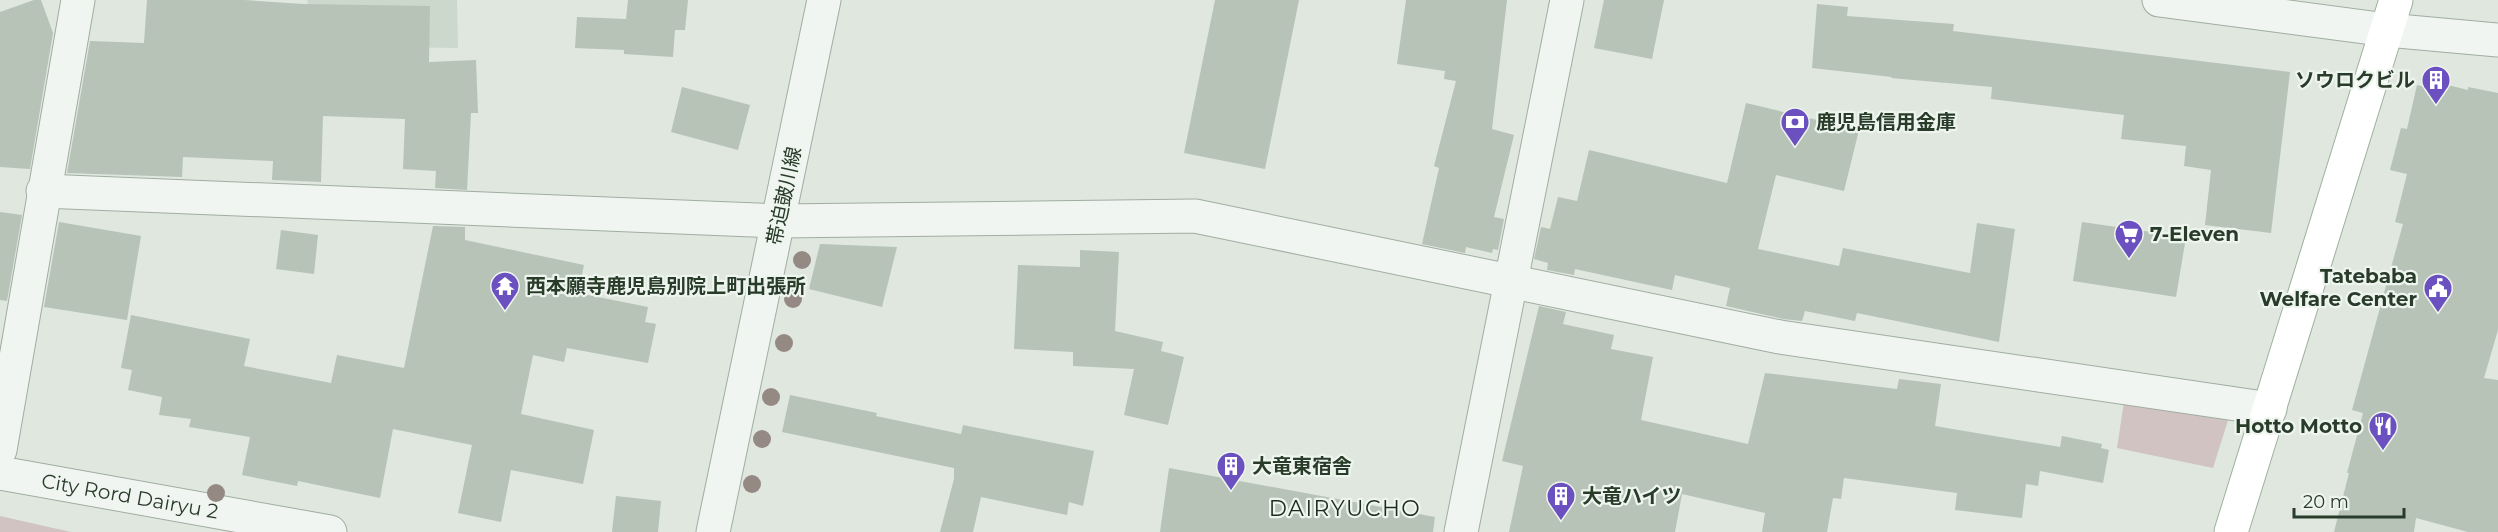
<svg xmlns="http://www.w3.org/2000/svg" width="2498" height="532" font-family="Montserrat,'Noto Sans JP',sans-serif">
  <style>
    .built { fill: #cdd8cd }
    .green { fill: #d0c3c1 }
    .building { fill: #b7c3b7 }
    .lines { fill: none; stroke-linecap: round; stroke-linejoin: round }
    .minor-casing { stroke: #a1ada1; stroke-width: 35 }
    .tertiary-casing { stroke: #a1ada1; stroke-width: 35 }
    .primary-casing { stroke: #9fb19f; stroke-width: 35 }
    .minor { stroke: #f1f5f1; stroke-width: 33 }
    .tertiary { stroke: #f1f5f1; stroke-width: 33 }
    .primary { stroke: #fff; stroke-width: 33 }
    .tree { fill: #948a83 }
    .labels { text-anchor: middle; stroke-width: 4.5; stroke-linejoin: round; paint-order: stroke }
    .poi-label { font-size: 20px; font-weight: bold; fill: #293c2a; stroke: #eef4ee; text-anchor: start }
    .street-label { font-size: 20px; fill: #293c2a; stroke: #eef4ee }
    .quarter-label { font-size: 22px; letter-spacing: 1.5px; fill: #1c2d1d; stroke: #eef4ee }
  </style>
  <rect width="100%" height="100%" fill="#dfe7df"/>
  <path class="built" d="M307 0H457L458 48 318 46Z"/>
  <g class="green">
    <path d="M2124 402 2229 417 2213 468 2117 448Z"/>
    <path d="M0 516 71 532H0Z"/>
  </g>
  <g class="building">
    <path d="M34 0H41L53 33 30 169 0 167V12Z"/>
    <path d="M147 0H244L303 4 430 6 429 62 476 60 478 113H471L467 190 435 188 436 171 403 169 405 119 323 116 321 182 272 180 273 161 183 157 182 177 67 173 90 41 144 43Z"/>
    <path d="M628 0H688L685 30H675L673 57 624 54V50L575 48 577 17 626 19Z"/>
    <path d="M1215 0H1299L1265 169 1184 153Z"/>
    <path d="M1406 0H1507L1492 129 1514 135 1494 217 1504 219 1498 250 1493 249 1492 253 1466 247 1465 253 1422 244 1439 168 1434 166 1456 81 1444 79 1445 71 1397 64Z"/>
    <path d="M1604 0H1664L1652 59 1594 48Z"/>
    <path d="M1817 4 1848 7 1847 16 1954 24 1953 31 2290 72 2271 233 2205 225 2211 170 2184 166 2186 146 2121 139 2124 115 1991 99 1992 87 1891 78 1892 77 1812 68Z"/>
    <path d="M2435 82 2468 90V87L2498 93V330L2484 378 2498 380V532H2468L2416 518 2414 532H2334L2349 473H2347L2363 413 2352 410 2403 224 2395 222 2407 174 2390 170 2401 128 2407 129 2417 85 2433 89Z"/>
    <path d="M682 87 750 105 738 150 671 132Z"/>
    <path d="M1746 103 1859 130 1844 191 1776 175 1758 249 1839 266 1843 248 1970 273 1977 223 2015 229 1999 342 1857 313 1855 321 1805 311 1802 321 1783 319 1726 306 1730 288 1675 275 1672 290 1575 269 1574 275 1547 270 1548 263 1534 259 1541 227 1550 229 1558 197 1577 201 1589 150 1727 183Z"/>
    <path d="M0 212 22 215 7 301 0 300Z"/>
    <path d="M59 222 141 236 127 320 44 307Z"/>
    <path d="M2082 222 2186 237 2176 297 2073 281Z"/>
    <path d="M433 226 465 227V240L584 265 578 293 648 307 645 322 656 324 648 363 567 348 564 362 533 355 521 414 594 430 583 484 511 470 501 522 458 513 472 445 393 429 380 498 298 481 297 486 242 475 250 437 189 427 191 419 159 415 162 397 128 390 132 370 121 368 131 315 250 339 244 366 331 383 337 355 404 368Z"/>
    <path d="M281 230 318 235 314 274 276 269Z"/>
    <path d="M820 244 897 247 882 307 809 289Z"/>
    <path d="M1080 250 1119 252 1115 331 1163 342 1161 351 1184 357 1168 425 1124 415 1134 369 1073 366V352L1014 349 1018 265 1080 267Z"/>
    <path d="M1539 306 1566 312 1563 324 1614 335 1611 349 1653 357 1641 420 1748 444 1765 373 1897 389 1899 379 1941 384 1935 426 2060 447 2062 436 2102 444 2101 448 2109 450 2103 483 2040 471 2038 486 2026 484 2022 518 1955 510 1957 493 1844 478 1841 499 1833 498 1827 532H1762L1765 513 1682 494 1675 532H1509L1523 466 1502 461Z"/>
    <path d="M790 395 877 413 876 416 961 434 963 425 1094 451 1083 506 1069 502 1067 515 981 497 973 532H940L954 479V468L782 432Z"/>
    <path d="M1169 468 1435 517 1433 532H1160Z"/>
    <path d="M616 496 661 501 658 532H612Z"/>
  </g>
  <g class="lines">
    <g class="minor-casing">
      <g id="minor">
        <path d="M43 191 779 221 1195 216 1780 337 2270 409"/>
        <path d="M0 450 78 0"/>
      </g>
    </g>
    <g class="tertiary-casing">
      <g id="tertiary">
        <path d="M2159 0 2387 30 2498 40"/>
        <path id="s1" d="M0 473 330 532"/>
        <path d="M713 532 824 0"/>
        <path d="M1461 532 1567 0"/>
      </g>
    </g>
    <g class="primary-casing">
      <path id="primary" d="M2231 532 2396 0"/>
    </g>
    <use href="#minor" class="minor"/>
    <use href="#tertiary" class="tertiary"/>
    <use href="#primary" class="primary"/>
  </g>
  <g class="tree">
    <circle cx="802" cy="260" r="9"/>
    <circle cx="793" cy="299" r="9"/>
    <circle cx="784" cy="343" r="9"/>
    <circle cx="771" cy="397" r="9"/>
    <circle cx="762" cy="439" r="9"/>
    <circle cx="752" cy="484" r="9"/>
    <circle cx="216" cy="493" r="9"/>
  </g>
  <defs>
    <g id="building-pin" transform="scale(1.5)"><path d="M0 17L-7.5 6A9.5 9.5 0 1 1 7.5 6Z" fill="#6b50c0" stroke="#eef4ee"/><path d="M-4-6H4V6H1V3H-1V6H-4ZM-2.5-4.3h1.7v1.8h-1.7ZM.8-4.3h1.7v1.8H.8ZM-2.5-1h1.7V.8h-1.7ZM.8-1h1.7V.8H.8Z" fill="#fff"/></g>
    <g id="bank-pin" transform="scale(1.5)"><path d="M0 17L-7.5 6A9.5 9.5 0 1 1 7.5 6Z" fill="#6b50c0" stroke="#eef4ee"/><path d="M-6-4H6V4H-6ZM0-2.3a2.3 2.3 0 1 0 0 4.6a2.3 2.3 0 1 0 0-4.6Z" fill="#fff"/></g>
    <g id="supermarket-pin" transform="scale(1.5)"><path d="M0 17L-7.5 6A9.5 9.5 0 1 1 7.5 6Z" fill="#6b50c0" stroke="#eef4ee"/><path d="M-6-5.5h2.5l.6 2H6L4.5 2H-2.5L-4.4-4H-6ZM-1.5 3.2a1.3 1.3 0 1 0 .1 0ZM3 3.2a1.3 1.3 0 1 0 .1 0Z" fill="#fff"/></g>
    <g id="temple-pin" transform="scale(1.5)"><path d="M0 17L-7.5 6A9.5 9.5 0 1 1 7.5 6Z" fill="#6b50c0" stroke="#eef4ee"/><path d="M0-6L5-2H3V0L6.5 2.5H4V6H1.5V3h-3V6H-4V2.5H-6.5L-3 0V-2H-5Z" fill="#fff"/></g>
    <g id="civic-pin" transform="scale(1.5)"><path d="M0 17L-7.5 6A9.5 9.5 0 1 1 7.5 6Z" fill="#6b50c0" stroke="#eef4ee"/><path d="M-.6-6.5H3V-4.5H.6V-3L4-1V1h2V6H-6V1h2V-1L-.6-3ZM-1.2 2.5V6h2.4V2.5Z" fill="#fff"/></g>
    <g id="restaurant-pin" transform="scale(1.5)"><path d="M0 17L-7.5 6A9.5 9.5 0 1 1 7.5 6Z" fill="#6b50c0" stroke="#eef4ee"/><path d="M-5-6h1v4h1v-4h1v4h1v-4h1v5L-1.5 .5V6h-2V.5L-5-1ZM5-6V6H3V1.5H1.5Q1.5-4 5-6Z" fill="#fff"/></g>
  </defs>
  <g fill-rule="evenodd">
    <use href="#building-pin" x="2436" y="80"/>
    <use href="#bank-pin" x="1795" y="122"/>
    <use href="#supermarket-pin" x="2129" y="234"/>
    <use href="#temple-pin" x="505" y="286"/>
    <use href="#civic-pin" x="2438" y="288"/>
    <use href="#restaurant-pin" x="2383" y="426"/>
    <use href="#building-pin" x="1231" y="466"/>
    <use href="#building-pin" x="1561" y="496"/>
  </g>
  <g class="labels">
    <g class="poi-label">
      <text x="2415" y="87" text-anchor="end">ソウロクビル</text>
      <text x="1816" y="129">鹿児島信用金庫</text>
      <text x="2150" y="241">7-Eleven</text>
      <text x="2417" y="283" text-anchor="end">Tatebaba<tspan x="2417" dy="23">Welfare Center</tspan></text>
      <text x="526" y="293">西本願寺鹿児島別院上町出張所</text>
      <text x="2362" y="433" text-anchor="end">Hotto Motto</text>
      <text x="1252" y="473">大竜東宿舎</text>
      <text x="1582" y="503">大竜ハイツ</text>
    </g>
    <g class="street-label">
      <text transform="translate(784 196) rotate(-78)" y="7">帯迫皷川線</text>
      <text dy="7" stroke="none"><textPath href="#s1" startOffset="132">City Rord Dairyu 2</textPath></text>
    </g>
    <g class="quarter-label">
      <text x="1345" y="516">DAIRYUCHO</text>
    </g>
  </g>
  <path d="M2294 508v9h110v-9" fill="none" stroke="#293c2a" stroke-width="3"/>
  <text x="2303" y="508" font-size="18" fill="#293c2a" stroke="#eef4ee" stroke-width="4.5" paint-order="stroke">20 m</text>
</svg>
